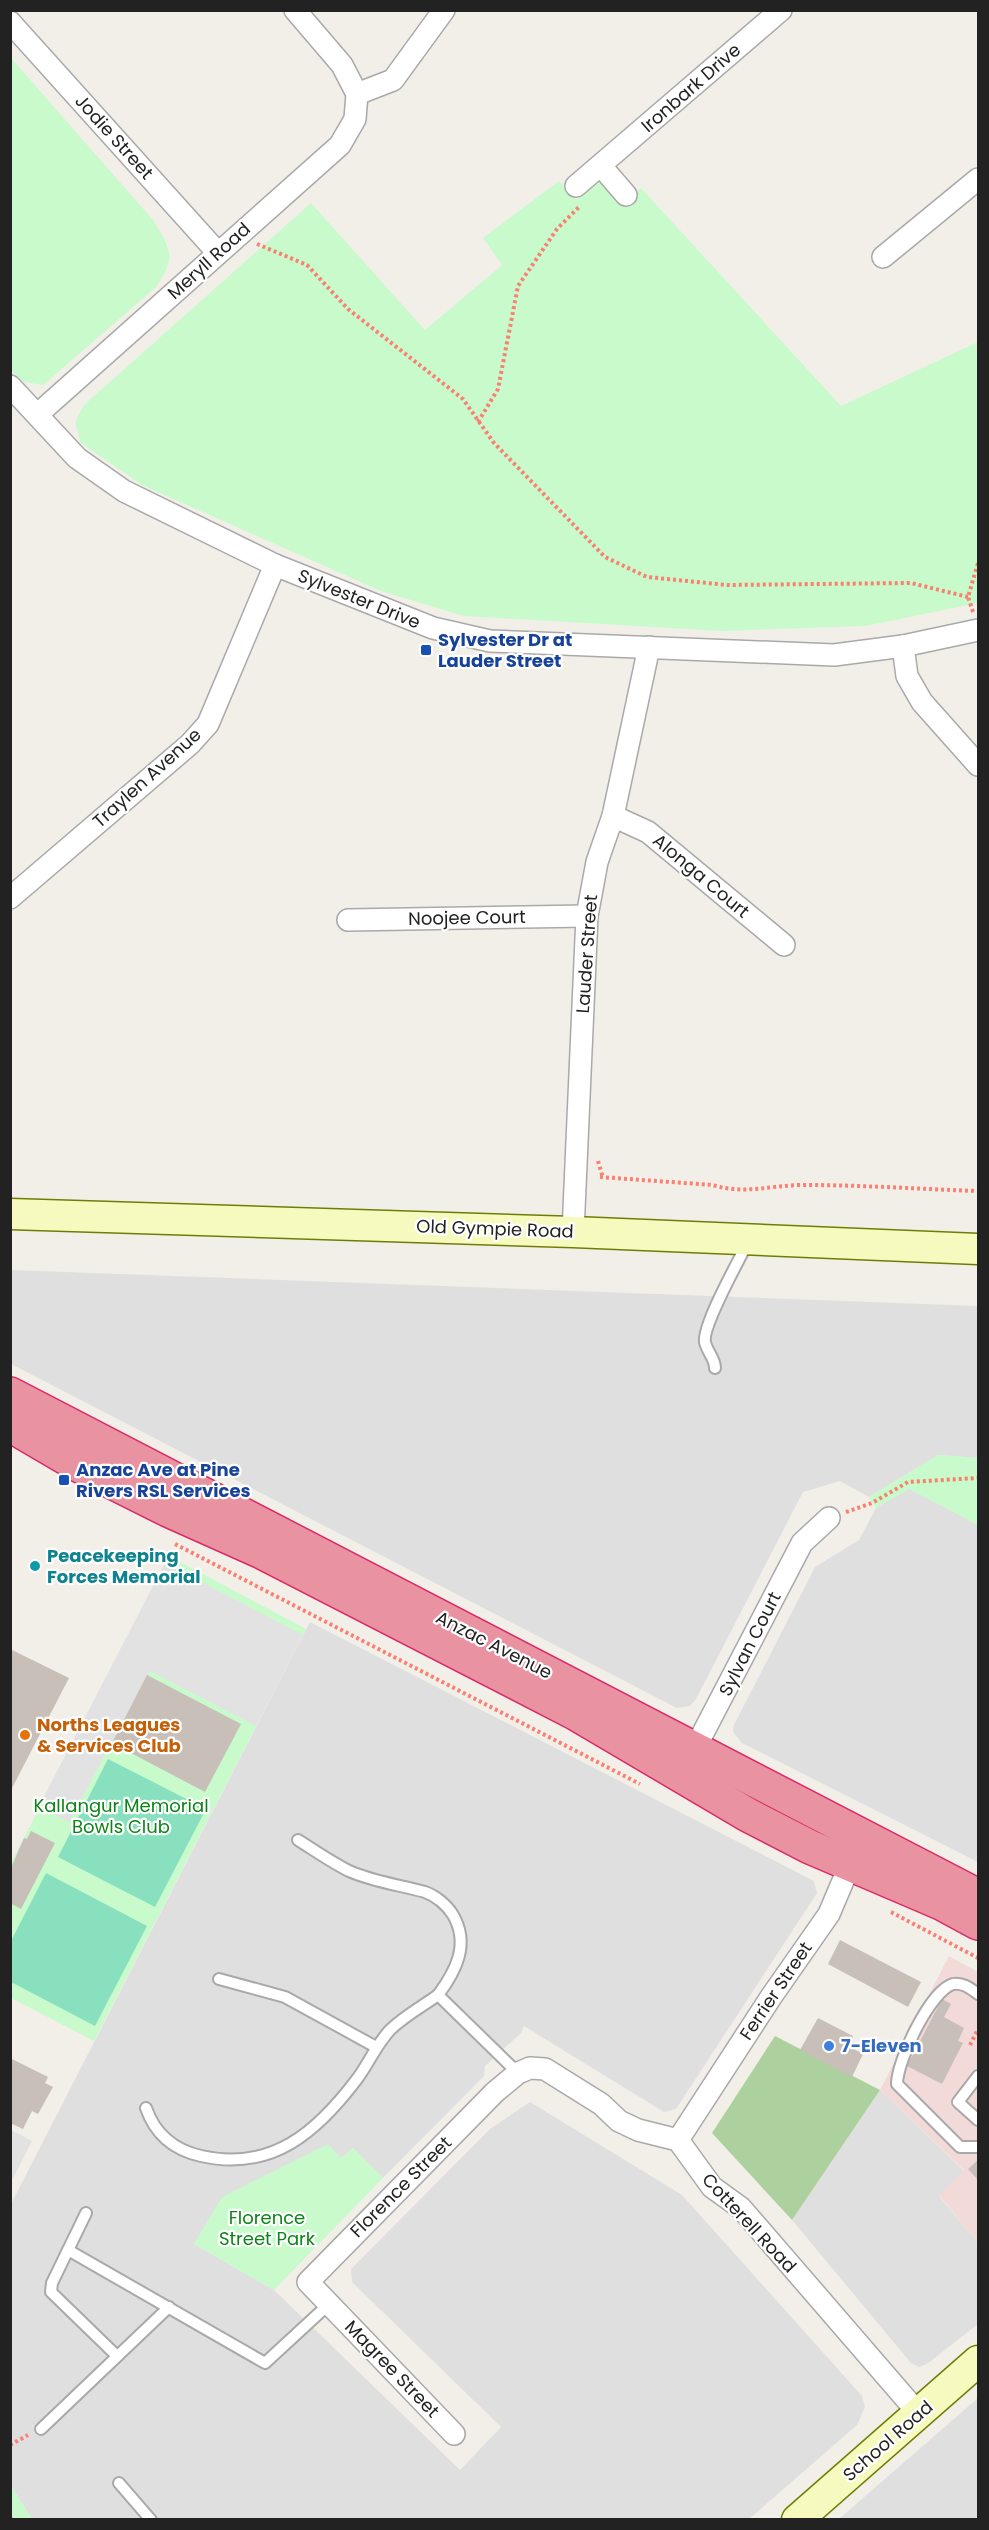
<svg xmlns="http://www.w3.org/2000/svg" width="989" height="2530" font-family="Poppins,sans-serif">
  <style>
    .residential { fill: #e0dfdf }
    .commercial { fill: #f2dad9 }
    .forest { fill: #add19e }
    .park { fill: #c8facc }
    .pitch { fill: #88e0be }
    .parking { fill: #e2e2e2 }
    .building { fill: #c7bfb8 }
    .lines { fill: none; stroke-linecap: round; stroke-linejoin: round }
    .lane-casing { stroke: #a9a9a9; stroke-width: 14 }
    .street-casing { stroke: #a9a9a9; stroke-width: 24 }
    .secondary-casing { stroke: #707d05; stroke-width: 33 }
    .highway-casing { stroke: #dc2a67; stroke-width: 36 }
    .path { stroke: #fa8072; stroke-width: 4; stroke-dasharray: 3 3; stroke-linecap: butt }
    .lane { stroke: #fff; stroke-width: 10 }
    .street { stroke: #fff; stroke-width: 21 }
    .secondary { stroke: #f7fabf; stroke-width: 30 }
    .highway { stroke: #e892a2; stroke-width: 33 }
    .transit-dot { fill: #1a4fb4; stroke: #fff; stroke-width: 2 }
    .culture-dot { fill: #0f9aa8; stroke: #fff; stroke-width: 2 }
    .food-dot { fill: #e8710a; stroke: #fff; stroke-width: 2 }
    .shop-dot { fill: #3f7fe0; stroke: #fff; stroke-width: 2 }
    .labels { text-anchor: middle; stroke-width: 4.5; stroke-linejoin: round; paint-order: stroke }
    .street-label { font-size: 18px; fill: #222; stroke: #fff }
    .transit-label { font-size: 18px; font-weight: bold; fill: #164399; stroke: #fff; text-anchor: start }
    .culture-label { font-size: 18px; font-weight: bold; fill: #0d838f; stroke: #fff; text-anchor: start }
    .food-label { font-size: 18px; font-weight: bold; fill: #c56008; stroke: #fff; text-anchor: start }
    .park-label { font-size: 18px; fill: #0c8416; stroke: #fff }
    .shop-label { font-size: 18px; font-weight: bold; fill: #366cbe; stroke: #fff; text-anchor: start }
  </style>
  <rect width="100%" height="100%" fill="#f2efe9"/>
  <g class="residential">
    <path d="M11 1270 978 1306V1458L938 1455 869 1497 840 1481 803 1492 696 1699 690 1706 677 1708 11 1364Z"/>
    <path d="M909 1488 978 1525V1862L742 1743 733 1732 734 1725 815 1567 859 1540 876 1508Z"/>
    <path d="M310 1622 814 1881 817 1893 676 2109 664 2112 524 2026 521 2033 485 2066 484 2076 383 2178 353 2148 341 2158 194 2244 274 2290 460 2470 501 2427 352 2282 351 2269 490 2129 530 2102 682 2195 862 2396 865 2407 857 2425 749 2519H32L11 2486V2204Z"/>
    <path d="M880 2090 964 2171 939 2196 978 2243V2324L927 2364 919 2367 911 2363 792 2220Z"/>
    <path d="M978 2398V2519H839Z"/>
  </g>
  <path class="commercial" d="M949 1956 978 1972V2243L939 2195 964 2170 880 2090Z"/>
  <path class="forest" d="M775 2036 880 2090 792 2220 712 2133Z"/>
  <g class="park">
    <path d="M11 58 153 220C171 250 177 256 156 287L43 385 24 382 11 370Z"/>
    <path d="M559 181 576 200 592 185 602 183 622 205 641 188 841 406 978 342V603L865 626 722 631 464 616 381 591 142 485 81 443 75 422 84 405 311 203 425 330 502 265 483 238Z"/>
    <path d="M938 1455 978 1458V1525L909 1489 876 1508 869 1497Z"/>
    <path d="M169 1556 306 1629 94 2041 11 1998 10 1865Z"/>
    <path d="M328 2144 341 2158 353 2148 383 2178 274 2290 194 2244 222 2197Z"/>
    <path d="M11 2486 32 2519H11Z"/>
  </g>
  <g class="pitch">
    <path d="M108 1759 206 1809 155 1907 58 1857Z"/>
    <path d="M46 1873 147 1926 95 2026 11 1982V1941Z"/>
  </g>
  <g class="parking">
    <path d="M165 1563 303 1635 256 1726 150 1671 69 1822 39 1806Z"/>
    <path d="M11 2130 32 2141 11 2182Z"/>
  </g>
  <g class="building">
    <path d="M10 1649 69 1678 10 1792Z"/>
    <path d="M147 1675 241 1724 205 1792 112 1743Z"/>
    <path d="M31 1831 55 1843 21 1909 10 1903V1870L24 1838 27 1839Z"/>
    <path d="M840 1940 921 1982 908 2007 828 1964Z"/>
    <path d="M942 1999 951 2004 944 2017 964 2028 958 2041 963 2043 942 2084 907 2066Z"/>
    <path d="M818 2018 853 2036 851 2041 856 2043 854 2049 863 2054 852 2077 800 2050Z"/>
    <path d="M10 2058 48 2077 45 2083 53 2087 38 2114 32 2111 23 2129 10 2123Z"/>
    <path d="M978 2160V2180L968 2169Z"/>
  </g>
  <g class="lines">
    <g class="lane-casing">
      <g id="lane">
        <path d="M715 1368C715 1358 707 1352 705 1342 702 1326 739 1260 748 1242"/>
        <path d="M298 1840C314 1850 331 1862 349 1871 374 1882 400 1885 425 1892 436 1896 447 1905 453 1915 470 1944 456 1971 438 1995"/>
        <path d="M219 1979 285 1997 376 2047"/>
        <path d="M978 1994C971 1989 963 1982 953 1984 930 1991 897 2061 897 2084L960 2147H978"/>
        <path d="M978 2076 958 2102 978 2120"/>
        <path d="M146 2108C155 2134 174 2150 201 2156 272 2172 317 2132 357 2079 369 2063 376 2045 390 2030 404 2016 423 2006 438 1995L518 2073"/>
        <path d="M86 2213 52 2283 51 2292 117 2356"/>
        <path d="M68 2250 265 2363 329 2304"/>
        <path d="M41 2429 169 2307"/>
        <path d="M119 2483 151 2520"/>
      </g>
    </g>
    <g class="street-casing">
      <g id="street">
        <path d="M295 10 342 65 357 94"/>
        <path d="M10 22 218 253"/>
        <path d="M357 94 393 80 444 10"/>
        <path d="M601 166 626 195"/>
        <path d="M576 186 781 10"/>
        <path d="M883 257 978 179"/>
        <path d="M10 386 77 458 124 491 275 565 433 628 490 641 834 655 903 646 978 630"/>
        <path d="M38 414 340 145 355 119 357 94"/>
        <path d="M903 646 907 676 922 702 978 765"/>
        <path d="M613 816 648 832 784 945"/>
        <path d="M10 898 190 744 208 724 275 565"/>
        <path d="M348 920 587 916"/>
        <path d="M573 1232 587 916 597 862 613 816 649 647"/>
        <path d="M690 1758 802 1543 829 1518"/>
        <path d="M678 2140 771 1997 829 1914 854 1855"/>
        <path d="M454 2434 308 2282 495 2092 518 2073 530 2068 545 2069 601 2104 619 2121 638 2130 678 2140 712 2187 741 2208 919 2414"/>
      </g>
    </g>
    <g class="secondary-casing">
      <g id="secondary">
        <path d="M10 1214 573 1232 978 1249"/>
        <path d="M797 2520 978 2361"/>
      </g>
    </g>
    <g class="highway-casing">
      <g id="highway">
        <path d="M10 1394 978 1896"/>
        <path d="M10 1425 80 1466 168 1510 262 1552 575 1713 748 1815 810 1847 941 1903 978 1923"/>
      </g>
    </g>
    <g class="path">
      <path d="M257 244 307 265 348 309 463 399 494 443 605 557 647 577 727 585 911 583 968 597"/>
      <path d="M478 422 498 389 518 286 557 229 580 206"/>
      <path d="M973 612 968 597 978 563"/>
      <path d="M598 1161 603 1178"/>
      <path d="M600 1177 713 1185C744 1195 771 1185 803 1185 862 1185 920 1189 978 1191"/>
      <path d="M846 1512 872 1503 908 1482 978 1478"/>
      <path d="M175 1544 640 1784"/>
      <path d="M891 1912 978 1958"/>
      <path d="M970 2045 978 2029"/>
      <path d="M10 2445 28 2435"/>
      <path d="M10 2518 12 2520"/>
    </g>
    <use href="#lane" class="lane"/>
    <use href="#street" class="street"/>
    <use href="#secondary" class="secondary"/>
    <use href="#highway" class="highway"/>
  </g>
  <g class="transit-dot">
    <rect x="420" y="644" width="12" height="12" rx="3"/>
    <rect x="58" y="1474" width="12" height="12" rx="3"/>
  </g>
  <circle class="culture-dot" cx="35" cy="1566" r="6"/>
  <circle class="food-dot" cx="25" cy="1735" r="6"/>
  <circle class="shop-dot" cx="829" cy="2046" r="6"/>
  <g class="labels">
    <g class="street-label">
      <text transform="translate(691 88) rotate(-41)" y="6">Ironbark Drive</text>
      <text transform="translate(114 137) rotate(48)" y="6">Jodie Street</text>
      <text transform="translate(209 261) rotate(-42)" y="6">Meryll Road</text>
      <text transform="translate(359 599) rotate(22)" y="6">Sylvester Drive</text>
      <text transform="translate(147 778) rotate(-42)" y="6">Traylen Avenue</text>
      <text transform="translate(701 876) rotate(40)" y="6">Alonga Court</text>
      <text transform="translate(467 918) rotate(-1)" y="6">Noojee Court</text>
      <text transform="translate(587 954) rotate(-86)" y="6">Lauder Street</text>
      <text transform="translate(495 1229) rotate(2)" y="6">Old Gympie Road</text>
      <text transform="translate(750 1644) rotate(-63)" y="6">Sylvan Court</text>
      <text transform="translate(494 1645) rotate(27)" y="6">Anzac Avenue</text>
      <text transform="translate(776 1991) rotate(-56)" y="6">Ferrier Street</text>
      <text transform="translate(401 2187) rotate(-45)" y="6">Florence Street</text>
      <text transform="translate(749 2223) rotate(47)" y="6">Cotterell Road</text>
      <text transform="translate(392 2369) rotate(46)" y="6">Magree Street</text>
      <text transform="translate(888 2441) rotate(-41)" y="6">School Road</text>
    </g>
    <g class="transit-label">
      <text x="438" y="646">Sylvester Dr at<tspan x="438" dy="21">Lauder Street</tspan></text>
      <text x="76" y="1476">Anzac Ave at Pine<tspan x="76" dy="21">Rivers RSL Services</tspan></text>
    </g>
    <g class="culture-label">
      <text x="47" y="1562">Peacekeeping<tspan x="47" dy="21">Forces Memorial</tspan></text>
    </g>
    <g class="food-label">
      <text x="37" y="1731">Norths Leagues<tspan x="37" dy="21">&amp; Services Club</tspan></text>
    </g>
    <g class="park-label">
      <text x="121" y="1812">Kallangur Memorial<tspan x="121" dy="21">Bowls Club</tspan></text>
      <text x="267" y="2224">Florence<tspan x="267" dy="21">Street Park</tspan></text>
    </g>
    <g class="shop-label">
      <text x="841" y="2052">7-Eleven</text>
    </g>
  </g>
  <rect width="989" height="2530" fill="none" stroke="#222222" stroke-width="24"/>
</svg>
